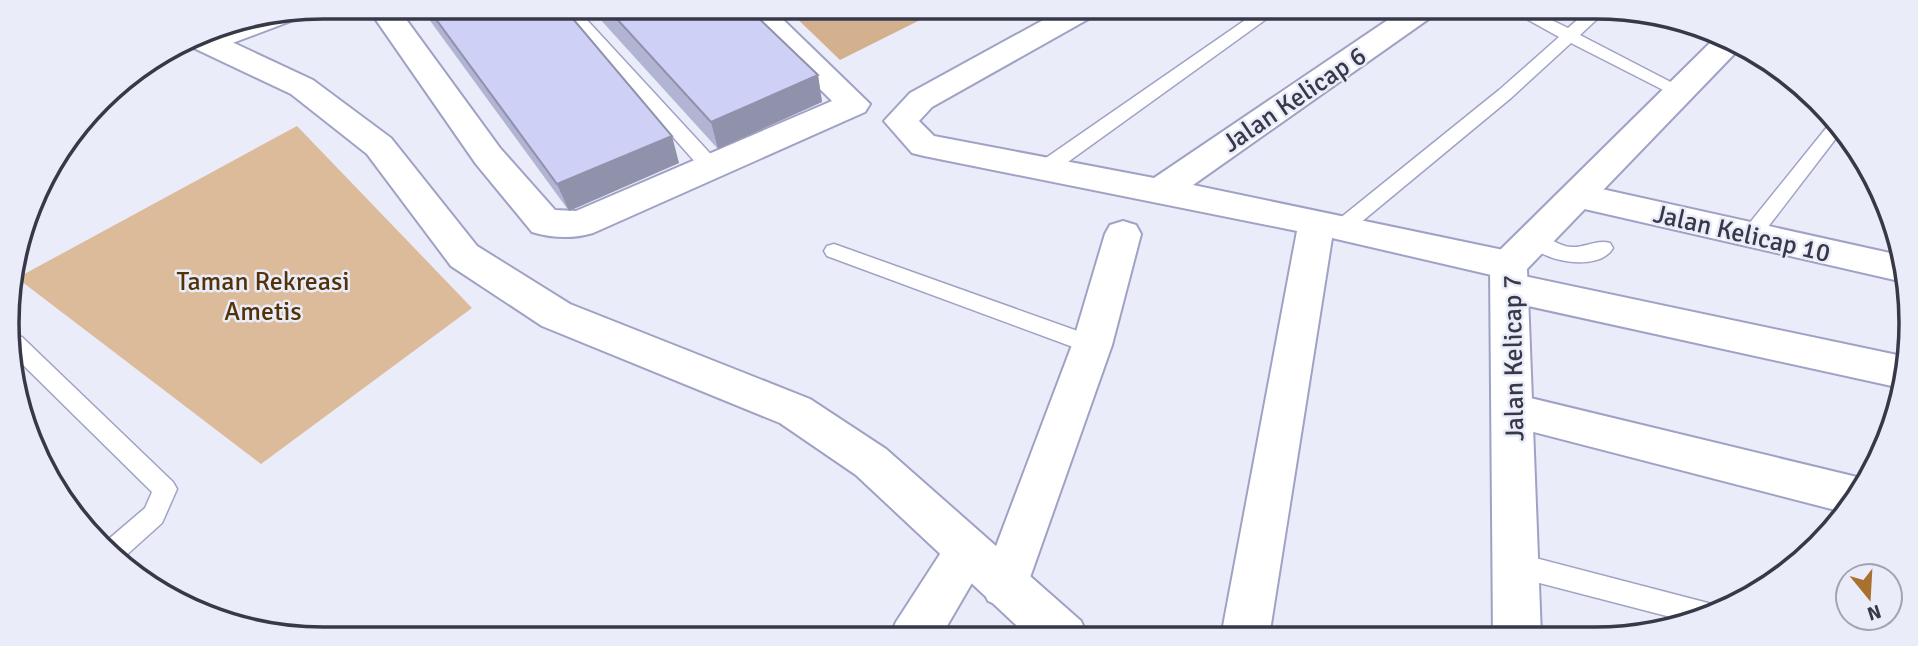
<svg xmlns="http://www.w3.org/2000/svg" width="1918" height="646" font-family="Signika,sans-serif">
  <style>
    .green { fill: #dcbb9a }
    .forest { fill: #d3b18f }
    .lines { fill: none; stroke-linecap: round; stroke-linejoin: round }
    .service-casing { stroke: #9fa2c4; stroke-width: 3 }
    .minor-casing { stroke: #9fa2c4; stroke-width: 4 }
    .tertiary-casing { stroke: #9fa2c4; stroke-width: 4 }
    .service { fill: #fff; fill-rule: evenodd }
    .minor { fill: #fff; fill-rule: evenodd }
    .tertiary { fill: #fff; fill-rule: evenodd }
    .wall { fill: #b1b4d3 }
    .shaded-wall { fill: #9092ac }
    .building { fill: #ced1f5; stroke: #9092ac; stroke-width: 2 }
    .labels { text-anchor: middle; stroke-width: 5; stroke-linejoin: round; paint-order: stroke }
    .street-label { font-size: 26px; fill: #383948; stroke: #eaecfa }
    .park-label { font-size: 26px; fill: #533207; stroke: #eaecfa }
    .rim { fill: none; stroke: #383948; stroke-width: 3.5 }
  </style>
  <rect width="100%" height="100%" fill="#eaecfa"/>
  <path class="green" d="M297 126 472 308 261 464 17 278Z"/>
  <path class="forest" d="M785 7H946L840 60Z"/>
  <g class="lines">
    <g class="service-casing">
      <g id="service">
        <path d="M558 7H575L718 162 720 167 718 172H704Z"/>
        <path d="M1264 7H1283L1054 172H1040L1038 167 1040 162Z"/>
        <path d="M1505 7H1525L1568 28 1592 7 1608 9 1580 35 1690 92 1687 96H1675L1571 43 1511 98 1348 233H1334L1331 228 1334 223 1499 90 1559 37Z"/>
        <path d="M1831 122 1840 133 1758 240H1744L1741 235 1744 230Z"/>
        <path d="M1535 232C1548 236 1557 246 1571 247 1585 248 1597 239 1610 243L1613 248C1599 273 1538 262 1525 239L1528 234Z"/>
        <path d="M834 244 1100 339 1103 345 1100 351 1092 354 827 256 824 251 827 246Z"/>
        <path d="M13 335 22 337 173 482 177 489 162 523 122 559 104 543 145 508 152 492 15 357Z"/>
        <path d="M1516 553 1708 603 1717 606 1719 611 1686 621 1516 577 1507 573 1504 565 1507 557Z"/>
      </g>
    </g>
    <g class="minor-casing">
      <g id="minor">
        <path d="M367 7H397L500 148 555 210 576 211 832 101 738 7H770L870 104 865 112 593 233C573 239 552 238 532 232L476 164Z"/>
        <path d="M1067 7H1104L1099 13 932 107 919 121 934 136 1154 178 1407 7H1442L1437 13 1193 185 1508 251 1521 255 1526 265 1519 275 1902 356 1901 388 1510 302 1497 298 1491 288 1500 277 1332 238 1269 637H1221L1297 231 924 156 912 153 884 121 910 93Z"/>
        <path d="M294 13 291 21 219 48 208 50 197 48 193 41C204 24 272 17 294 13Z"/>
        <path d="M1579 184 1899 255 1908 283 1567 205 1562 196 1567 187Z"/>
        <path d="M1123 221 1136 225 1141 234 1112 345 1027 586 1020 601 1004 608 988 601 981 586 1072 345 1105 234 1110 225Z"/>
        <path d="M1514 394 1857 477 1869 481 1843 512 1499 423 1493 411 1499 399Z"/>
        <path d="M967 531 983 537 990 552 940 638H889L896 622 951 537Z"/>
      </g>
    </g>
    <g class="tertiary-casing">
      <g id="tertiary">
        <path d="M206 30 313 80 391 138 477 246 570 304 810 399 886 449 1081 621 1088 637 1030 638 856 475 780 423 542 326 451 266 367 154 291 94 183 43Z"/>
        <path d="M1716 37 1739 49 1527 269 1541 636 1493 637 1490 265 1495 255Z"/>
      </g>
    </g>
    <use href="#service" class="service"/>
    <use href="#minor" class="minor"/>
    <use href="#tertiary" class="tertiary"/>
  </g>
  <g class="wall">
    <path d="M420 7H563L679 163 569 211Z"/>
    <path d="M589 7H747L818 75 822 102 718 149Z"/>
  </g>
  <g class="shaded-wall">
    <path d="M818 75 822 102 718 149 711 122Z"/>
    <path d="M672 136 679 163 569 211 557 184Z"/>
  </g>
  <g class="building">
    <path d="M427 7H563L672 136 557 184Z"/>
    <path d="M606 7H747L818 75 711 122Z"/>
  </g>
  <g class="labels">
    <g class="street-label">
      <text transform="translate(1294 99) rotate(-34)" y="9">Jalan Kelicap 6</text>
      <text transform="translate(1742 233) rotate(13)" y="9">Jalan Kelicap 10</text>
      <text transform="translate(1513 358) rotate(-91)" y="9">Jalan Kelicap 7</text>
    </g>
    <g class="park-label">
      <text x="263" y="290">Taman Rekreasi<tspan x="263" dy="30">Ametis</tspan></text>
    </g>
  </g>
  <path d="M0 0H1918V646H0ZM323 19H1595A304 304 0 0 1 1899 323V323A304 304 0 0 1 1595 627H323A304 304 0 0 1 19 323V323A304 304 0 0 1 323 19Z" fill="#eaecfa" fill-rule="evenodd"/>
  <path class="rim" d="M323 19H1595A304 304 0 0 1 1899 323V323A304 304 0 0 1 1595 627H323A304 304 0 0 1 19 323V323A304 304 0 0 1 323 19Z"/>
  <g transform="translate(1869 597) rotate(162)"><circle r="33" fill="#eaecfa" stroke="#a3a4b3" stroke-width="2"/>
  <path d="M0-5L12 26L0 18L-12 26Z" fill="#a9702e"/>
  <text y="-10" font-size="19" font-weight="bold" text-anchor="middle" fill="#383948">N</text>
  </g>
</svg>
